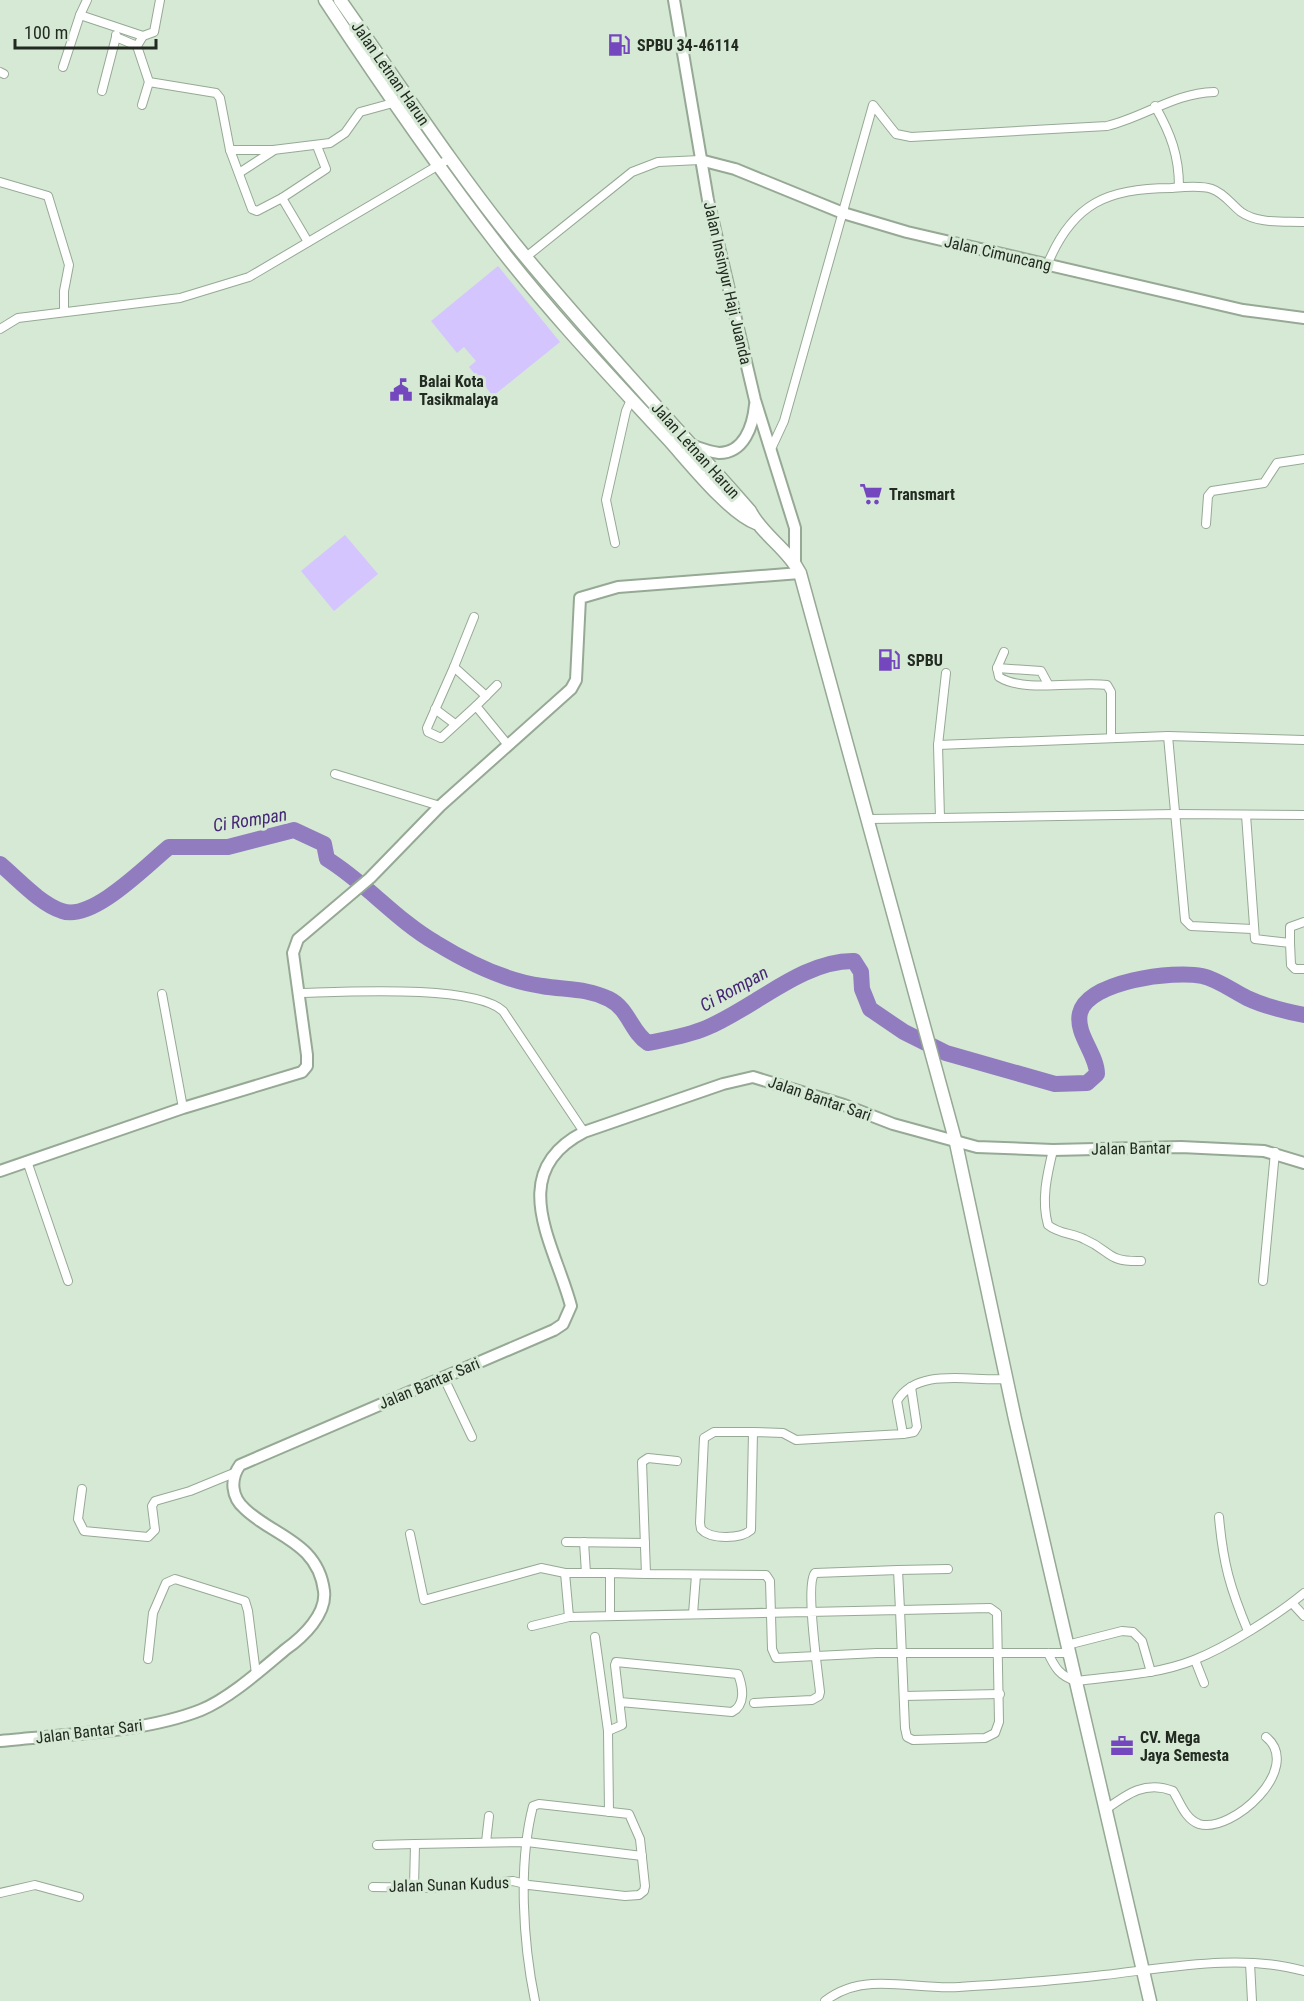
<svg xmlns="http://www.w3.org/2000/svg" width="1304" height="2001" font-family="'Roboto Condensed',sans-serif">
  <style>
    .green { fill: #d5c5fe }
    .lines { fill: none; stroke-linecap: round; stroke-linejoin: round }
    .river { stroke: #907cbf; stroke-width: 16 }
    .street-casing { stroke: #96a995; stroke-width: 10 }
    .secondary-casing { stroke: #96a995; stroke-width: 14 }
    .primary-casing { stroke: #96a995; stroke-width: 15 }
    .street { stroke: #fff; stroke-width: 8 }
    .secondary { stroke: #fff; stroke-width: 10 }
    .primary { stroke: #fff; stroke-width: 12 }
    .labels { text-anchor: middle; stroke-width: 6; stroke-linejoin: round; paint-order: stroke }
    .poi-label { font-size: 16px; font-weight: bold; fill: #222a22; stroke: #d5e9d4; text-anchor: start }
    .street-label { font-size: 16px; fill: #222a22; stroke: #d5e9d4 }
    .water-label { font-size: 18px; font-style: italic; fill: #452675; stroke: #d5e9d4 }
  </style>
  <rect width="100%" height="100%" fill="#d5e9d4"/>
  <g class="green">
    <path d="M498 266 560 342 493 396 469 367 476 361 464 347 457 353 431 321Z"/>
    <path d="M345 535 378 574 334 611 301 571Z"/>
  </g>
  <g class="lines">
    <path class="river" d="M0 864C18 879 40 904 62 911 92 922 147 865 169 847H228L294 830 324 844 327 859C366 883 396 920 436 943 467 962 505 981 542 986 565 990 587 988 609 999 629 1009 631 1032 648 1043 667 1039 687 1036 706 1028 753 1009 802 960 854 961L861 972 862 989 870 1009 904 1032 946 1053 1055 1084 1087 1083 1097 1074C1097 1054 1075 1034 1080 1013 1088 981 1174 970 1202 976 1217 979 1233 991 1247 998 1266 1007 1284 1011 1304 1015"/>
    <g class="street-casing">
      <g id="street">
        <path d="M87 0 80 15 143 36 137 46 149 82 216 93 220 98 230 150H273L330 143 345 133 360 112 393 103"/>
        <path d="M116 35V37L137 46"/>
        <path d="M143 36 154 32 160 0"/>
        <path d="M63 67 80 15"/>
        <path d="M0 72 4 74"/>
        <path d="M102 91 116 37"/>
        <path d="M142 105 149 82"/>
        <path d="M1155 106C1171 134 1179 156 1179 187"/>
        <path d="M230 150 252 209 257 211 282 198 308 242"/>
        <path d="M239 173 273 151"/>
        <path d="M0 182 48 196 69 265 64 291V311"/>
        <path d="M282 198 326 169 317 146"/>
        <path d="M526 257 632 172 658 162 700 160"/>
        <path d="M1048 263C1073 203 1108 188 1171 188 1183 187 1201 185 1212 189 1224 193 1232 205 1241 212 1258 224 1284 221 1304 222"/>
        <path d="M0 329 18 318 180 298 249 277 449 159"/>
        <path d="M771 449 784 421 873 105 896 134 911 137 1107 126C1145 117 1174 93 1214 92"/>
        <path d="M1206 524 1208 496 1212 491 1264 483 1277 463 1304 459"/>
        <path d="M615 543 606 500 626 411 631 400"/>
        <path d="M474 617 454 667 486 696"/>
        <path d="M1004 652 997 668 999 677C1024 693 1077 681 1107 685L1111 692V738"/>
        <path d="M454 667 427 728 428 732 441 738 476 706"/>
        <path d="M997 668 1041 671 1048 684"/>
        <path d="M946 673 938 745 940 818 1175 814 1304 815"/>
        <path d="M497 685 476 706 508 745"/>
        <path d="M435 709 455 724"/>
        <path d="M1168 736 1304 740"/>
        <path d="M938 745 1168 736 1185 920 1191 926 1252 929"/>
        <path d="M335 774 440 806"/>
        <path d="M1246 815 1255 939 1290 943 1291 965 1295 969H1304"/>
        <path d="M869 819 940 818"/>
        <path d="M1290 943V927L1304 922"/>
        <path d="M299 993C342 992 473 984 503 1011L584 1132"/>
        <path d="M162 994 183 1108"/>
        <path d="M1053 1150C1047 1175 1041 1200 1048 1225 1059 1234 1072 1233 1084 1239 1112 1251 1106 1262 1141 1261"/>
        <path d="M27 1161 68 1281"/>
        <path d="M1263 1281 1275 1152"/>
        <path d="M443 1376 472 1437"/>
        <path d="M753 1432H714L704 1438 700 1523 701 1529C711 1540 741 1539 751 1530L753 1432 783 1433 796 1440 903 1434 897 1401C918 1366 972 1382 1007 1379"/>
        <path d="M903 1434 914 1432 917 1427 911 1387"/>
        <path d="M677 1461 648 1458 642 1462 646 1574 766 1575 770 1581 772 1649 776 1658 877 1653H1069"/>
        <path d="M82 1489 78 1519 84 1531 148 1537 155 1530 152 1506 155 1501 190 1491 234 1473"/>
        <path d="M1219 1517C1223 1563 1230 1588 1248 1631"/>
        <path d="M410 1534 424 1600 541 1568 565 1573H610"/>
        <path d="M566 1542 645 1543"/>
        <path d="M584 1542 586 1573"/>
        <path d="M898 1570 948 1569"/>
        <path d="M565 1573 569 1617 900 1610 905 1728 907 1737 913 1740 985 1738 995 1733 999 1722 997 1613 990 1608 900 1610 898 1570 815 1573C805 1583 818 1673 820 1692L819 1696 812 1700 754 1703"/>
        <path d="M1292 1603 1304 1616"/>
        <path d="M610 1614V1573L646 1574"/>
        <path d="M693 1614 696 1575"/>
        <path d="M532 1626 569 1617"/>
        <path d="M595 1637 608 1731"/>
        <path d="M1067 1645 1122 1631 1133 1632 1142 1641 1151 1672"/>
        <path d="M1048 1653C1055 1668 1060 1676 1076 1681 1115 1676 1156 1675 1194 1660 1227 1647 1276 1616 1304 1593"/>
        <path d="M148 1659 153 1613 166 1583 175 1579 245 1601 248 1611 256 1674"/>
        <path d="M1195 1660 1204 1683"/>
        <path d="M904 1696 1000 1694"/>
        <path d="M1105 1810C1127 1794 1146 1780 1173 1791 1180 1802 1185 1819 1199 1824 1232 1834 1304 1768 1266 1737"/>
        <path d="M609 1812 608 1731 622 1725 615 1665 616 1662 738 1674C743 1687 746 1705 732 1712L620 1702"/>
        <path d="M486 1842 489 1816"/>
        <path d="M377 1845 415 1844"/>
        <path d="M373 1887 442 1888 513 1881 529 1885 625 1896 639 1895 644 1891 645 1886 640 1839 629 1814 539 1804 533 1806C518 1864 523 1943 535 2001"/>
        <path d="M414 1887 415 1844 527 1842 642 1856"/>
        <path d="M0 1893 35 1885 79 1897"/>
        <path d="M1250 1963 1252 2001"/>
        <path d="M825 2001C838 1991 855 1985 872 1984 900 1982 930 1989 959 1987 1007 1984 1056 1981 1104 1975 1167 1968 1242 1953 1304 1971"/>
      </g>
    </g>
    <g class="secondary-casing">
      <g id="secondary">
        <path d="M674 0 708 200 755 400 795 528V561"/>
        <path d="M700 160 735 169 843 213 907 232 1243 310 1304 318"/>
        <path d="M691 445C699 448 710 452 719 453 744 453 753 426 755 405"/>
        <path d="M0 1171 183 1108 302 1072 307 1066V1055L293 953 298 939 370 878 440 806 571 689 576 680 580 598 618 587 800 573"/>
        <path d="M0 1741C63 1734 143 1733 201 1710 230 1698 262 1669 286 1649 303 1637 327 1614 324 1591 318 1542 273 1536 245 1509 231 1497 230 1479 240 1465L554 1330 563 1324 571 1306C555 1245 504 1173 584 1132L723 1084 753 1077 844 1105 893 1124 977 1147 1053 1150 1181 1147 1264 1151 1304 1163"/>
      </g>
    </g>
    <g class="primary-casing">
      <g id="primary">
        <path d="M325 0C381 85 438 168 500 248 552 315 611 377 668 439 689 462 729 513 756 523"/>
        <path d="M340 0C398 82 452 166 515 244 590 336 672 422 750 511 762 535 788 549 800 573L956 1143 1015 1419 1150 2001"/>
      </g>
    </g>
    <use href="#street" class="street"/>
    <use href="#secondary" class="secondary"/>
    <use href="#primary" class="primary"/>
  </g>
  <defs>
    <g id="fuel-bare" transform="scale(1.8)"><path d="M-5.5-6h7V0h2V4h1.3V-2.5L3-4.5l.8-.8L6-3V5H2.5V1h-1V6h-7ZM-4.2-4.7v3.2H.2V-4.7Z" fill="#7547bf" stroke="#d5e9d4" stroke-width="2.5" paint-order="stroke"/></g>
    <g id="civic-bare" transform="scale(1.8)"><path d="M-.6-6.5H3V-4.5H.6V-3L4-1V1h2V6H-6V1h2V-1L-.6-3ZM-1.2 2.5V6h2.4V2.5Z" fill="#7547bf" stroke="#d5e9d4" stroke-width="2.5" paint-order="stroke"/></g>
    <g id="supermarket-bare" transform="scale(1.8)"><path d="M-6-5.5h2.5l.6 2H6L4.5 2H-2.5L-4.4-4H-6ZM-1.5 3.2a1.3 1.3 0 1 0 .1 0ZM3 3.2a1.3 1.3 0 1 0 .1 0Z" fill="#7547bf" stroke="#d5e9d4" stroke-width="2.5" paint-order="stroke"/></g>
    <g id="office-bare" transform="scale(1.8)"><path d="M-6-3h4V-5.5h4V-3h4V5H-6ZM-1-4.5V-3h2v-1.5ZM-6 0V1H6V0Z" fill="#7547bf" stroke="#d5e9d4" stroke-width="2.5" paint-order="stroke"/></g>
  </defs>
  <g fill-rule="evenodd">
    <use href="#fuel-bare" x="619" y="45"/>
    <use href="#civic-bare" x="401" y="390"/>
    <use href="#supermarket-bare" x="871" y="494"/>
    <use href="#fuel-bare" x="889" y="660"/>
    <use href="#office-bare" x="1122" y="1746"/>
  </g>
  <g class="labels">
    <g class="poi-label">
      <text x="637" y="51">SPBU 34-46114</text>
      <text x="419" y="387">Balai Kota<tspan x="419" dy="18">Tasikmalaya</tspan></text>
      <text x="889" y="500">Transmart</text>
      <text x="907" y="666">SPBU</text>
      <text x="1140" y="1743">CV. Mega<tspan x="1140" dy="18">Jaya Semesta</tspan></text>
    </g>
    <g class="street-label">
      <text transform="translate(391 73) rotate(55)" y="6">Jalan Letnan Harun</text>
      <text transform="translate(998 253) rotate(13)" y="6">Jalan Cimuncang</text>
      <text transform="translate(728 283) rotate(77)" y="6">Jalan Insinyur Haji Juanda</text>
      <text transform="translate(696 450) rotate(48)" y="6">Jalan Letnan Harun</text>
      <text transform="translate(820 1098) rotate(19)" y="6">Jalan Bantar Sari</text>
      <text transform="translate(1131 1148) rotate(-1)" y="6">Jalan Bantar</text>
      <text transform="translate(429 1383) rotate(-23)" y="6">Jalan Bantar Sari</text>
      <text transform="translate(89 1731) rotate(-7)" y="6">Jalan Bantar Sari</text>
      <text transform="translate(449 1884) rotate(-2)" y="6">Jalan Sunan Kudus</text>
    </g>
    <g class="water-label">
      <text transform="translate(250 820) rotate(-9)" y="6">Ci Rompan</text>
      <text transform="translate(734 989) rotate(-29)" y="6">Ci Rompan</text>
    </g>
  </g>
  <path d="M15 39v9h141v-9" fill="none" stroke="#222a22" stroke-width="3"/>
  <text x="24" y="39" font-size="18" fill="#222a22" stroke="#d5e9d4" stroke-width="4.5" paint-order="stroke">100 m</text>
</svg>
